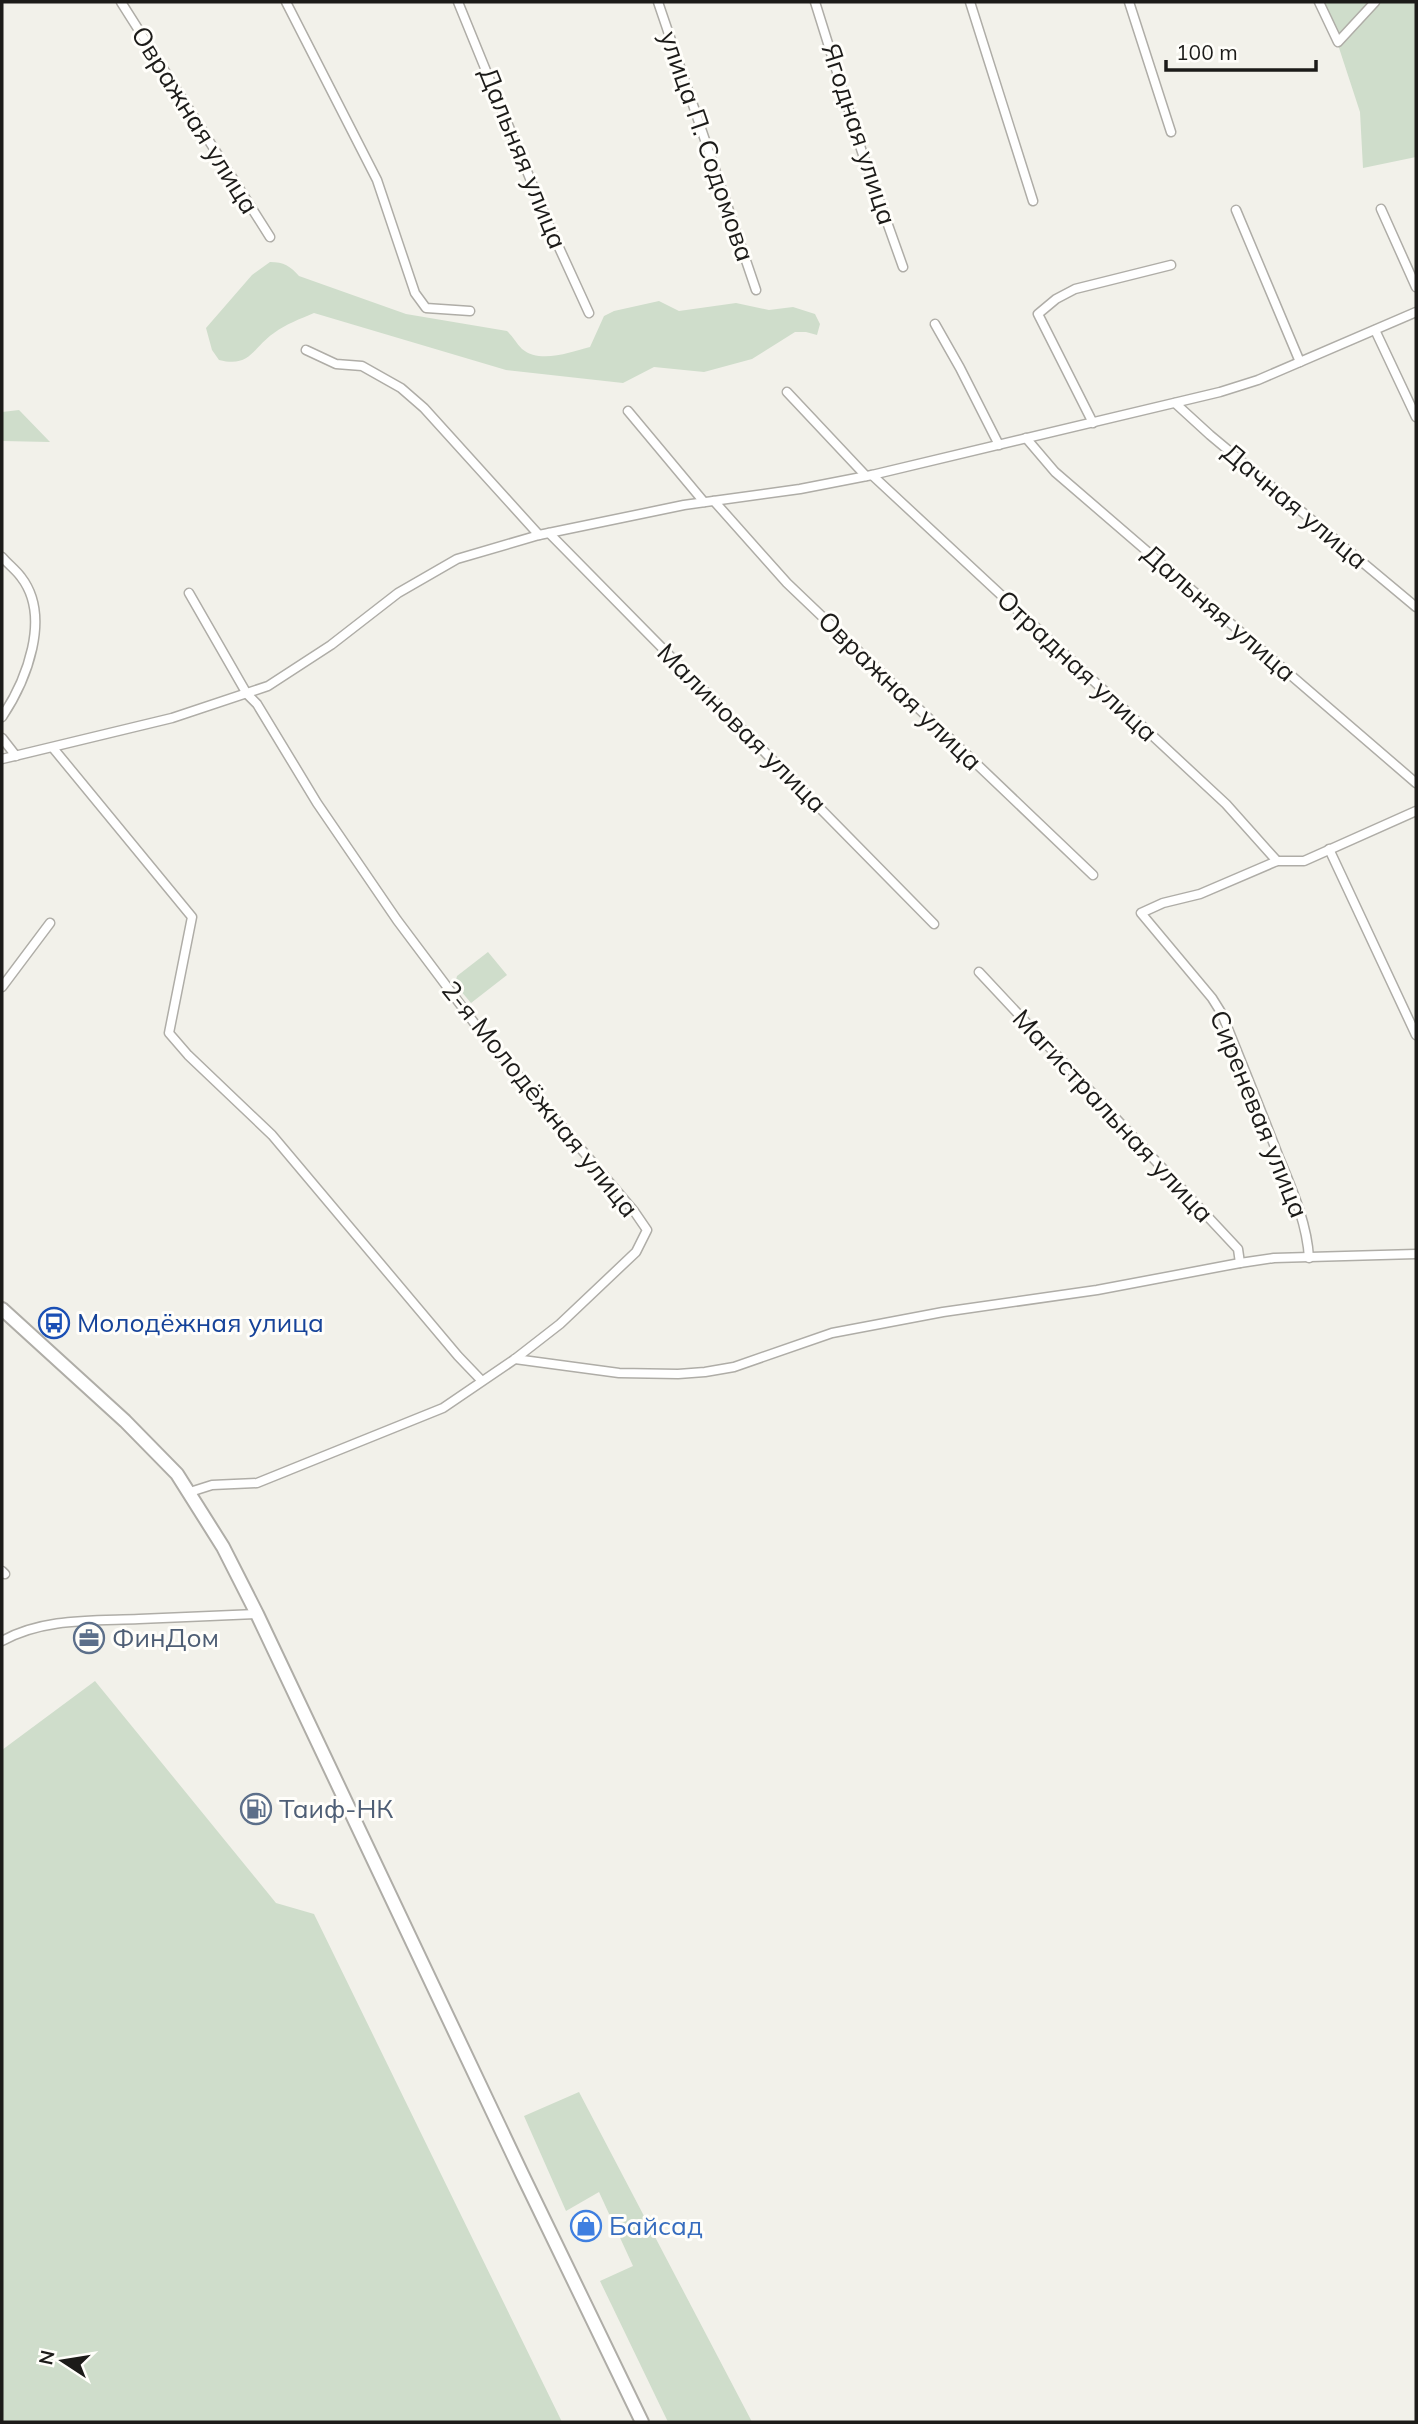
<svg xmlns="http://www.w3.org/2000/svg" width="1418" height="2424" font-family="Mulish,sans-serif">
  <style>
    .green { fill: #cfddcb }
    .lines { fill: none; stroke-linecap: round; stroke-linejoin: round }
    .street-casing { stroke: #afada7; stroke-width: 11 }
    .primary-casing { stroke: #afada7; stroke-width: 16 }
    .street { stroke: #fff; stroke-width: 8 }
    .primary { stroke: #fff; stroke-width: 12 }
    .labels { text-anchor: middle; stroke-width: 6; stroke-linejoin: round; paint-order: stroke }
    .street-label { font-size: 26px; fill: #1c1b19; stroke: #fffefa }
    .transit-label { font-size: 26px; fill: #164399; stroke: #fffefa; text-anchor: start }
    .service-label { font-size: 26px; fill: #4e5e75; stroke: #fffefa; text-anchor: start }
    .shop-label { font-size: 26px; fill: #366cbe; stroke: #fffefa; text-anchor: start }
  </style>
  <rect width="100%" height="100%" fill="#f2f1ea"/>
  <g class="green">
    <path d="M1324 2H1416V157L1363 168 1360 112Z"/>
    <path d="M270 262C284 262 290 266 299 276L406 314 507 331C513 336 516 343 522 349 540 364 571 352 590 347L604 316 614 311 659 301 679 311 736 303 769 310 793 307 815 314 820 324 817 335 806 332H795L752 359 704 372 654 367 623 383 506 370 314 313C300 319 286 324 274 333 252 348 251 368 219 360L212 350 206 328 252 275Z"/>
    <path d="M19 410 50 442 2 441V412Z"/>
    <path d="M488 952 507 975 471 1003 455 984 457 976Z"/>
    <path d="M95 1681 276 1903 314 1914 562 2422H2V1750Z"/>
    <path d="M579 2092 751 2420 752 2422H668L600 2281 633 2266 599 2192 566 2211 524 2116Z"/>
  </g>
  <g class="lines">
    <g class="street-casing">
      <g id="street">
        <path d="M121 2 270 237"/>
        <path d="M286 2 377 180 415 293 426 308 470 311"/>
        <path d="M458 2 551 230 589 313"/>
        <path d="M658 2 756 290"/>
        <path d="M815 2 862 152 903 267"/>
        <path d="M970 2 1033 201"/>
        <path d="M1129 2 1171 132"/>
        <path d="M1319 2 1338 42 1375 2"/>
        <path d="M1381 209 1416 287"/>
        <path d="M1236 210 1300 362"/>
        <path d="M935 324 960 368 999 445"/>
        <path d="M1375 330 1416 417"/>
        <path d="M306 350 336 364 362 366 401 388 424 408 539 535"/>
        <path d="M787 392 866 476"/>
        <path d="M1175 403 1210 435 1416 607"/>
        <path d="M628 411 704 502"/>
        <path d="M1093 423 1038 314 1056 299 1075 289 1171 265"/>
        <path d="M1026 438 1055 472 1416 783"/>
        <path d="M872 475 1226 804 1277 861"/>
        <path d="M714 501 787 583 1093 875"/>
        <path d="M549 533 934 924"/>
        <path d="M2 557C8 564 16 570 21 577 52 617 26 681 2 717"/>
        <path d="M189 593 247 694 257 704 317 803 397 920 481 1032 634 1211 647 1230 636 1252 560 1324 515 1359 443 1408 257 1483 212 1485 190 1492"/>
        <path d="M2 738 16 756"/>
        <path d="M53 748 192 917 169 1033 188 1055 272 1135 458 1356 481 1380"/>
        <path d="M2 759 172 718 268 686 331 645 398 593 457 559 539 535 684 505 800 489 872 475 1220 392 1258 380 1416 312"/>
        <path d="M1329 849 1416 1035"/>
        <path d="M979 972 1238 1249 1240 1263"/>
        <path d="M2 987 50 923"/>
        <path d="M1309 1258C1307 1222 1291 1187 1278 1155 1260 1108 1241 1061 1222 1014L1212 998 1141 913 1163 903 1200 894 1277 861H1304L1416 811"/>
        <path d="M515 1359 619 1373 678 1374 705 1372 734 1367 832 1333 943 1312 1097 1290 1240 1263 1274 1258 1416 1254"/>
        <path d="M2 1571 5 1574"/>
        <path d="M2 1641C43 1618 92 1621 139 1619 178 1617 218 1616 257 1614"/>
      </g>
    </g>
    <g class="primary-casing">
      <path id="primary" d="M2 1309 125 1421 177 1474 223 1547 257 1614 522 2174 642 2422"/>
    </g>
    <use href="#street" class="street"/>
    <use href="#primary" class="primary"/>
  </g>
  <defs>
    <g id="bus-ring" transform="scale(1.575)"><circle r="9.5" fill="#fffefa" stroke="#1a4fb4" stroke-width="1.5"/><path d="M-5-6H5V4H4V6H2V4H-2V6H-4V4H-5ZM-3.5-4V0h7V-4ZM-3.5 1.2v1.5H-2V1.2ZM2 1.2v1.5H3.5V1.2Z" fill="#1a4fb4"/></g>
    <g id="office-ring" transform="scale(1.575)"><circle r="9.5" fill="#fffefa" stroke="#5c6f8a" stroke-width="1.5"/><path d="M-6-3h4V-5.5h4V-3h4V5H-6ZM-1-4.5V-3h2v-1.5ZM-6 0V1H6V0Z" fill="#5c6f8a"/></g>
    <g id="fuel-ring" transform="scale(1.575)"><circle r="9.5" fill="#fffefa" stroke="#5c6f8a" stroke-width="1.5"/><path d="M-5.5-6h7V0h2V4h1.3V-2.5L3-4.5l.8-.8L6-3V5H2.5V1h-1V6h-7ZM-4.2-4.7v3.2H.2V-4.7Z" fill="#5c6f8a"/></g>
    <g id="shop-ring" transform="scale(1.575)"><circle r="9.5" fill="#fffefa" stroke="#3f7fe0" stroke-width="1.5"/><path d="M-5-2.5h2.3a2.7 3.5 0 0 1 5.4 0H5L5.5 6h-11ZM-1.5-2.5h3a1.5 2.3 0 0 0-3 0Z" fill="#3f7fe0"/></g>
  </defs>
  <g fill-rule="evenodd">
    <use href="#bus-ring" x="54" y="1323"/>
    <use href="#office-ring" x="89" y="1638"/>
    <use href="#fuel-ring" x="256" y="1809"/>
    <use href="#shop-ring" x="586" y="2226"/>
  </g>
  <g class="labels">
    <g class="street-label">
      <text transform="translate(195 120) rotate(58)" y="9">Овражная улица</text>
      <text transform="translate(859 134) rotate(72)" y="9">Ягодная улица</text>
      <text transform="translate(707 146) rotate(71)" y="9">улица П. Содомова</text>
      <text transform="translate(523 158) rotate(68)" y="9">Дальняя улица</text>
      <text transform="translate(1295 506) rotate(40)" y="9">Дачная улица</text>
      <text transform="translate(1219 613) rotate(41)" y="9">Дальняя улица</text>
      <text transform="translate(1077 666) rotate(43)" y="9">Отрадная улица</text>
      <text transform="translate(900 691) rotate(44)" y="9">Овражная улица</text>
      <text transform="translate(742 728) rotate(45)" y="9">Малиновая улица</text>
      <text transform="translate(540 1099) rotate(51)" y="9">2-я Молодёжная улица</text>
      <text transform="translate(1259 1114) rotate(68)" y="9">Сиреневая улица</text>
      <text transform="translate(1113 1116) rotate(47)" y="9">Магистральная улица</text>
    </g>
    <g class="transit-label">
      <text x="77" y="1332">Молодёжная улица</text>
    </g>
    <g class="service-label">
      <text x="112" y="1647">ФинДом</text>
      <text x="279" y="1818">Таиф-НК</text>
    </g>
    <g class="shop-label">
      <text x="609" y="2235">Байсад</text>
    </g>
  </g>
  <rect width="1418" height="2424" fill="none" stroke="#1c1b19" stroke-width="7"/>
  <g transform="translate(63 2361) rotate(282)" stroke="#fffefa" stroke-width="5" paint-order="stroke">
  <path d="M0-5L12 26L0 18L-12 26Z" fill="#1c1b19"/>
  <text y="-10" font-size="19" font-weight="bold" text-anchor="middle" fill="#1c1b19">N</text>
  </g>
  <path d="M1166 60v10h150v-10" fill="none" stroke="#1c1b19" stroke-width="3.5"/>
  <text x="1176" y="60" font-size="21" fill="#1c1b19" stroke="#fffefa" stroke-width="5" paint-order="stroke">100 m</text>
</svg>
